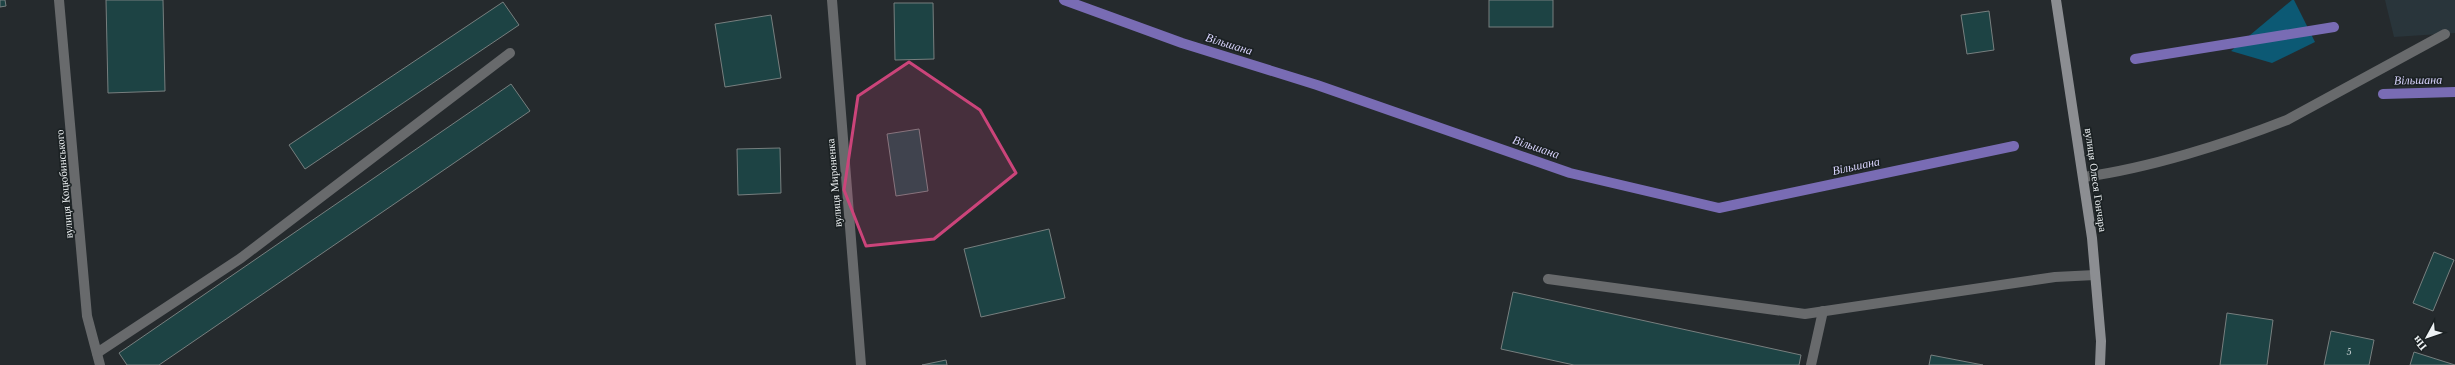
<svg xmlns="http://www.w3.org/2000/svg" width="2455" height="365" font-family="'Libre Baskerville',serif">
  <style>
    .built { fill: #29353b }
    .green { fill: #0c5974 }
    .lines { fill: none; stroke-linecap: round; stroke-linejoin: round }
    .stream { stroke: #796cb4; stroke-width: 10 }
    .building { fill: #1d4344; stroke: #777f7f }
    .lane { stroke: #686a6c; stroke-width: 10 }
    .street { stroke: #686a6c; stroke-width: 10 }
    .secondary { stroke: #8c8e92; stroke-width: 10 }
    .marked { fill: #cb447a; fill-opacity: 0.2; stroke: #cb447a; stroke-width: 3; stroke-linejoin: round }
    .labels { text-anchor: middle; stroke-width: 3.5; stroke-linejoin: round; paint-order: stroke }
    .number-label { font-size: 9px; fill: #bac6c8 }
    .street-label { font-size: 11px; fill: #eef2f4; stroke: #1b2123 }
    .water-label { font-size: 12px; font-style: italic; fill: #d8d3fc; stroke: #1b2123 }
  </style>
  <rect width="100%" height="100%" fill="#252a2d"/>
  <path class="built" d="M2385 0H2455V33L2394 37Z"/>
  <path class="green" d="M2292 0H2294L2315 42 2272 63 2231 51Z"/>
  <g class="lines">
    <g class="stream">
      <path d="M1064 0 1182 43 1317 85 1570 173 1719 208 2014 146"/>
      <path d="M2135 59 2334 27"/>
      <path d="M2383 94 2455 92"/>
    </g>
  </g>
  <g class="building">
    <path d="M0 0H5L6 6 0 7Z"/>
    <path d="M106 0H163L165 91 108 93Z"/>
    <rect x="1489" y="0" width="64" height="27"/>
    <path d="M503 2 519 25 305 169 289 145Z"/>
    <path d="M894 3H933L934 59 895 60Z"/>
    <path d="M1989 11 1994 50 1967 54 1961 15Z"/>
    <path d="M771 15 781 78 725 87 715 24Z"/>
    <path d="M511 84 530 111 159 365H127L119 353Z"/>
    <path d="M919 129 928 191 896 196 887 134Z"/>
    <path d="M780 148 781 193 738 195 737 149Z"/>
    <path d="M1049 229 1065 298 981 317 964 249Z"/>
    <path d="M2434 252 2454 260 2433 311 2413 303Z"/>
    <path d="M1513 292 1801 355 1799 365H1574L1501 349Z"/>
    <path d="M2227 313 2273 320 2267 365H2220Z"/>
    <path d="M2331 331 2374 340 2369 365H2324Z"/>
    <path d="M2414 352 2455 365H2410Z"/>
    <path d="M1931 355 1983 365H1929Z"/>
    <path d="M946 360 947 365H922Z"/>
  </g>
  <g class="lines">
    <g class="lane">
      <path d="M2084 177C2149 168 2226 144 2287 120L2445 34"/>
      <path d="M1548 279 1805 314 2055 277 2095 275"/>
      <path d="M97 353 241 258 510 53"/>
      <path d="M1811 365 1823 311"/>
    </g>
    <g class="street">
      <path d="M59 0 87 316 100 365"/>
      <path d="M832 0 861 365"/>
    </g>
    <path class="secondary" d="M2056 0 2092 238 2101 341 2100 365"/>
  </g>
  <path class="marked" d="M909 62 980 110 1016 173 934 239 866 246 844 190 858 96Z"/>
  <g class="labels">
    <g class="number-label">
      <text x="2349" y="355">5</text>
    </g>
    <g class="street-label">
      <text transform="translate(2096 180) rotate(82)" y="4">вулиця Олеся Гончара</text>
      <text transform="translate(834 183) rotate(-95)" y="4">вулиця Мироненка</text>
      <text transform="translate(64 184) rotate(-95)" y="4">вулиця Коцюбинського</text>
    </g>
    <g class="water-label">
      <text transform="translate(1229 44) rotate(17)" y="4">Вільшана</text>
      <text transform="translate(2418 80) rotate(-1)" y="4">Вільшана</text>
      <text transform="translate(1536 147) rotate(19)" y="4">Вільшана</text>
      <text transform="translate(1856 166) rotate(-12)" y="4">Вільшана</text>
    </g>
  </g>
  <g transform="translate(2427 337) rotate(230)" stroke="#1b2123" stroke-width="3" paint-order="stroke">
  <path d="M0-3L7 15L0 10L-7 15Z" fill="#eef2f4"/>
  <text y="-6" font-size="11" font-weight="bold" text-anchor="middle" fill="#eef2f4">Пн</text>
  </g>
</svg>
